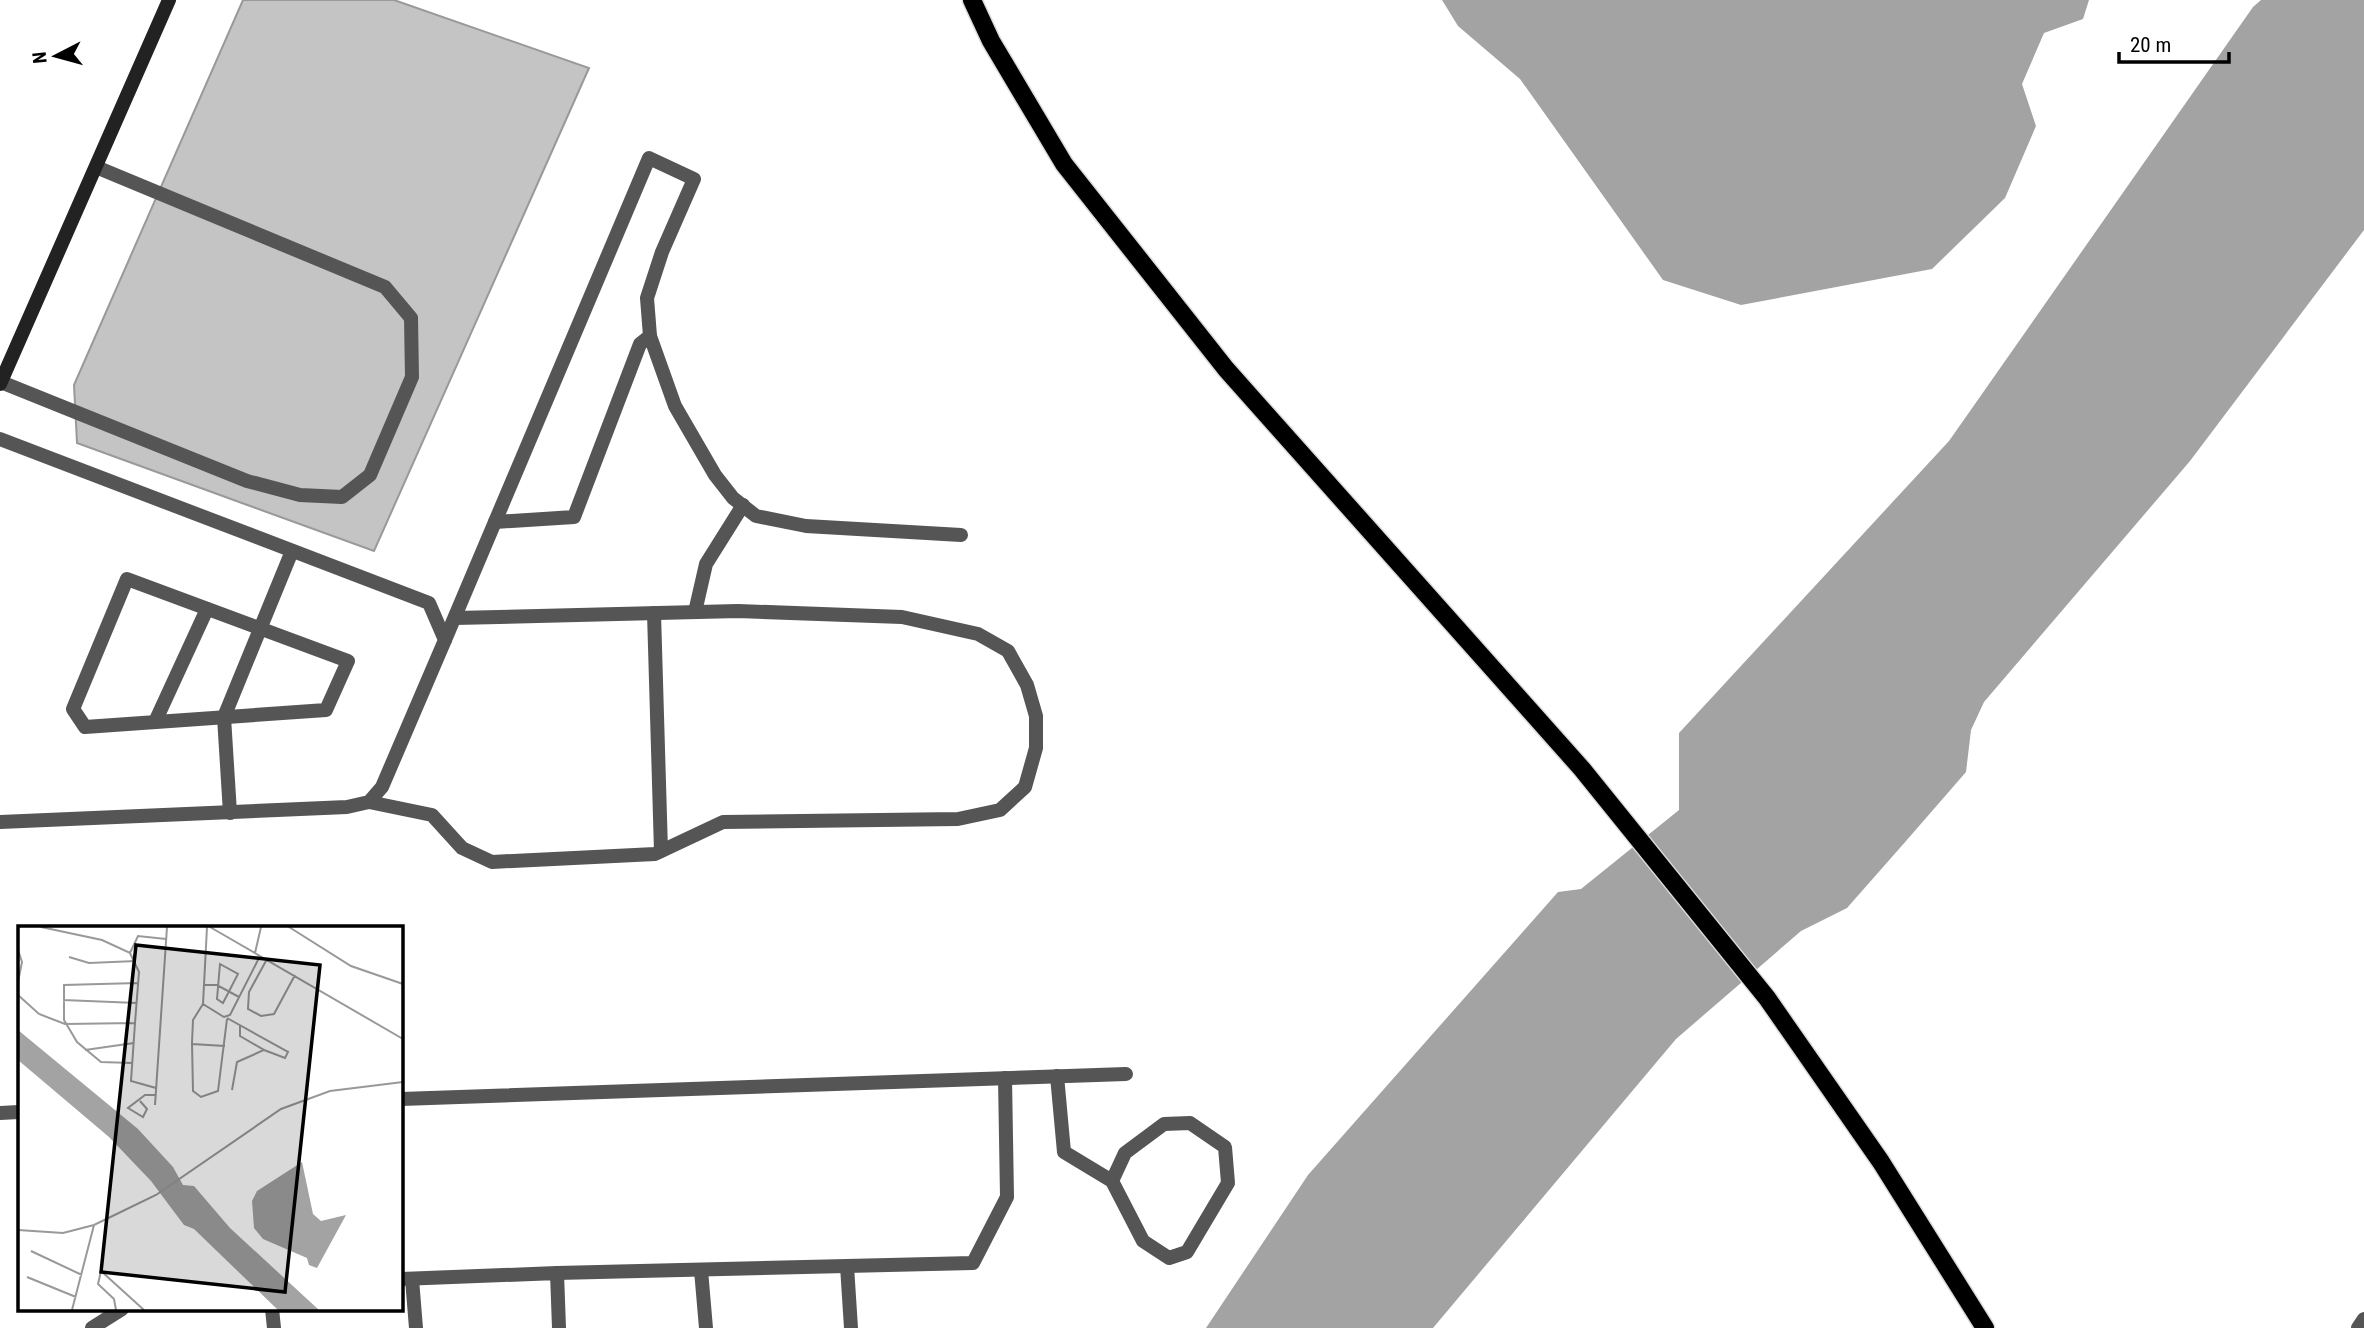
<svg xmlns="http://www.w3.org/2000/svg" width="2364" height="1328" font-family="'Roboto Condensed',sans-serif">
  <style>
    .water { fill: #a3a3a3 }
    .building { fill: #c4c4c4; stroke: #999; stroke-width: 2 }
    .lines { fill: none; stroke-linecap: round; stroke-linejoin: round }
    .primary-casing { stroke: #dbdbdb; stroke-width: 21 }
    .service { stroke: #555; stroke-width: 14 }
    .minor { stroke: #555; stroke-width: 14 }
    .tertiary { stroke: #555; stroke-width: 14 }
    .secondary { stroke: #222; stroke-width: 14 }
    .primary { stroke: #000; stroke-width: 18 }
    .inset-road { fill: none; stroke: #999; stroke-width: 2 }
    .view { fill: #000; fill-opacity: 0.15; stroke: #000; stroke-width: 3.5 }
    .inset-edge { fill: none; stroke: #000; stroke-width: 3.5 }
  </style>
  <rect width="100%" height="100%" fill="#fff"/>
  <g class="water">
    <path d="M1442 0H2089L2083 19 2044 33 2022 84 2036 126 2005 198 1932 269 1741 305 1663 280 1520 79 1458 26Z"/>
    <path d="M2261 0H2364V230L2190 461 1984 702 1971 730 1966 772 1906 841 1847 908 1801 931 1676 1039 1433 1328H1206L1308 1175 1558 892 1581 889 1679 810V733L1949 441 2253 7Z"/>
  </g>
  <path class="building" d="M243 0H394L589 68 374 551 77 443 74 385Z"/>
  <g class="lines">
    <g class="primary-casing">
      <path id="primary" d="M972 0 991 41 1064 164 1226 369 1582 769 1767 998 1881 1162 1985 1328"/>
    </g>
    <g class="service">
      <path d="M1 382 247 481 300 495 342 497 370 475 412 377 411 318 385 287 96 167"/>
      <path d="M0 439 429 603 445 640 382 787 369 802 347 807 0 822"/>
      <path d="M495 522 574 517 640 344 650 336 675 406 715 475 733 498 756 516 806 526 961 535"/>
      <path d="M127 579 348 661 326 710 85 727 73 709Z"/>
      <path d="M695 612 706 564 743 505"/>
      <path d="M654 613 661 851"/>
      <path d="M445 640 649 158 694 179 662 252 647 298 650 336"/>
      <path d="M155 722 207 609"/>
      <path d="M369 802 432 815 462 848 492 862 655 854 723 822 958 819 1000 810 1025 787 1036 748V716L1027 685 1008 651 978 634 902 617 738 611 455 618"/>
      <path d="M230 813 224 717 292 551"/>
      <path d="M1057 1076 1064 1152 1112 1181 1143 1241 1169 1258 1187 1252 1228 1183 1225 1147 1190 1123 1164 1124 1125 1153 1112 1181"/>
      <path d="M2358 1328 2364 1319"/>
    </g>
    <g class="minor">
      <path d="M847 1266 851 1328"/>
      <path d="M701 1270 706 1328"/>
      <path d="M557 1273 973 1263 1007 1197 1005 1078"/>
      <path d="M401 1279 557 1273 559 1328"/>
      <path d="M412 1279 416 1328"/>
      <path d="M272 1309 274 1328"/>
      <path d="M92 1328 122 1309"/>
    </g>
    <g class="tertiary">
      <path d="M401 1099 1126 1074"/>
      <path d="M0 1113 19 1112"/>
    </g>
    <path class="secondary" d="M0 384 169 0"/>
    <use href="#primary" class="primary"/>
  </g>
  <g transform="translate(18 926)">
    <rect width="385" height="385" fill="#fff"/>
    <path d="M0 104 120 203 155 241 165 259 176 260 212 302 301 384H260L176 303 166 299 133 255 91 211 0 134ZM284 236 295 288 303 295 328 289 299 342 291 339 289 332 245 313 236 302 234 275 239 265Z" fill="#a3a3a3"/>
    <path class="inset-road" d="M23 1 84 14 112 27 120 10 148 13M189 1 185 78 206 91 212 89 242 30M192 1 385 113M271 1 333 40 385 58M0 24 4 36 0 56M237 27 243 1M51 31 71 37 118 35M249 33 231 66 230 83 243 90 256 88 277 49M202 38 220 48 205 77 199 73ZM186 59H199L221 71M0 69 21 88 47 98 117 97 121 46 112 27M45 74 119 77M185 78 175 94 174 117 175 165 183 171 200 165 209 93M209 92 270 126 267 132 246 124M117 97 113 155 138 162M174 118 207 120M67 124 116 117M114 137 83 136 59 116 46 94V59L120 57M214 164 219 136 246 124 222 110V100M122 175 129 183 125 191 110 182 127 169H137M137 179 149 1M0 304 45 307 76 299 138 269 263 183 312 165 385 156M13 325 64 349M9 351 58 371M54 384 76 299M98 384 96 373 80 358 83 345 126 384"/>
    <path class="view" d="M118 19 302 39 267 366 83 346Z"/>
    <rect width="385" height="385" class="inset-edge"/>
  </g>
  <g transform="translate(56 56) rotate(264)" stroke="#ffffff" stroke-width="5" paint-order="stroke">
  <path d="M0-5L12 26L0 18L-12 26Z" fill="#000000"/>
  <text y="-10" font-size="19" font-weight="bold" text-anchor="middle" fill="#000000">N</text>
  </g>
  <path d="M2119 52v10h110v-10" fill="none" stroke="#000000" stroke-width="3.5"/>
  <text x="2130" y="52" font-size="21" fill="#000000" stroke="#ffffff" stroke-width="5" paint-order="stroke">20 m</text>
</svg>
